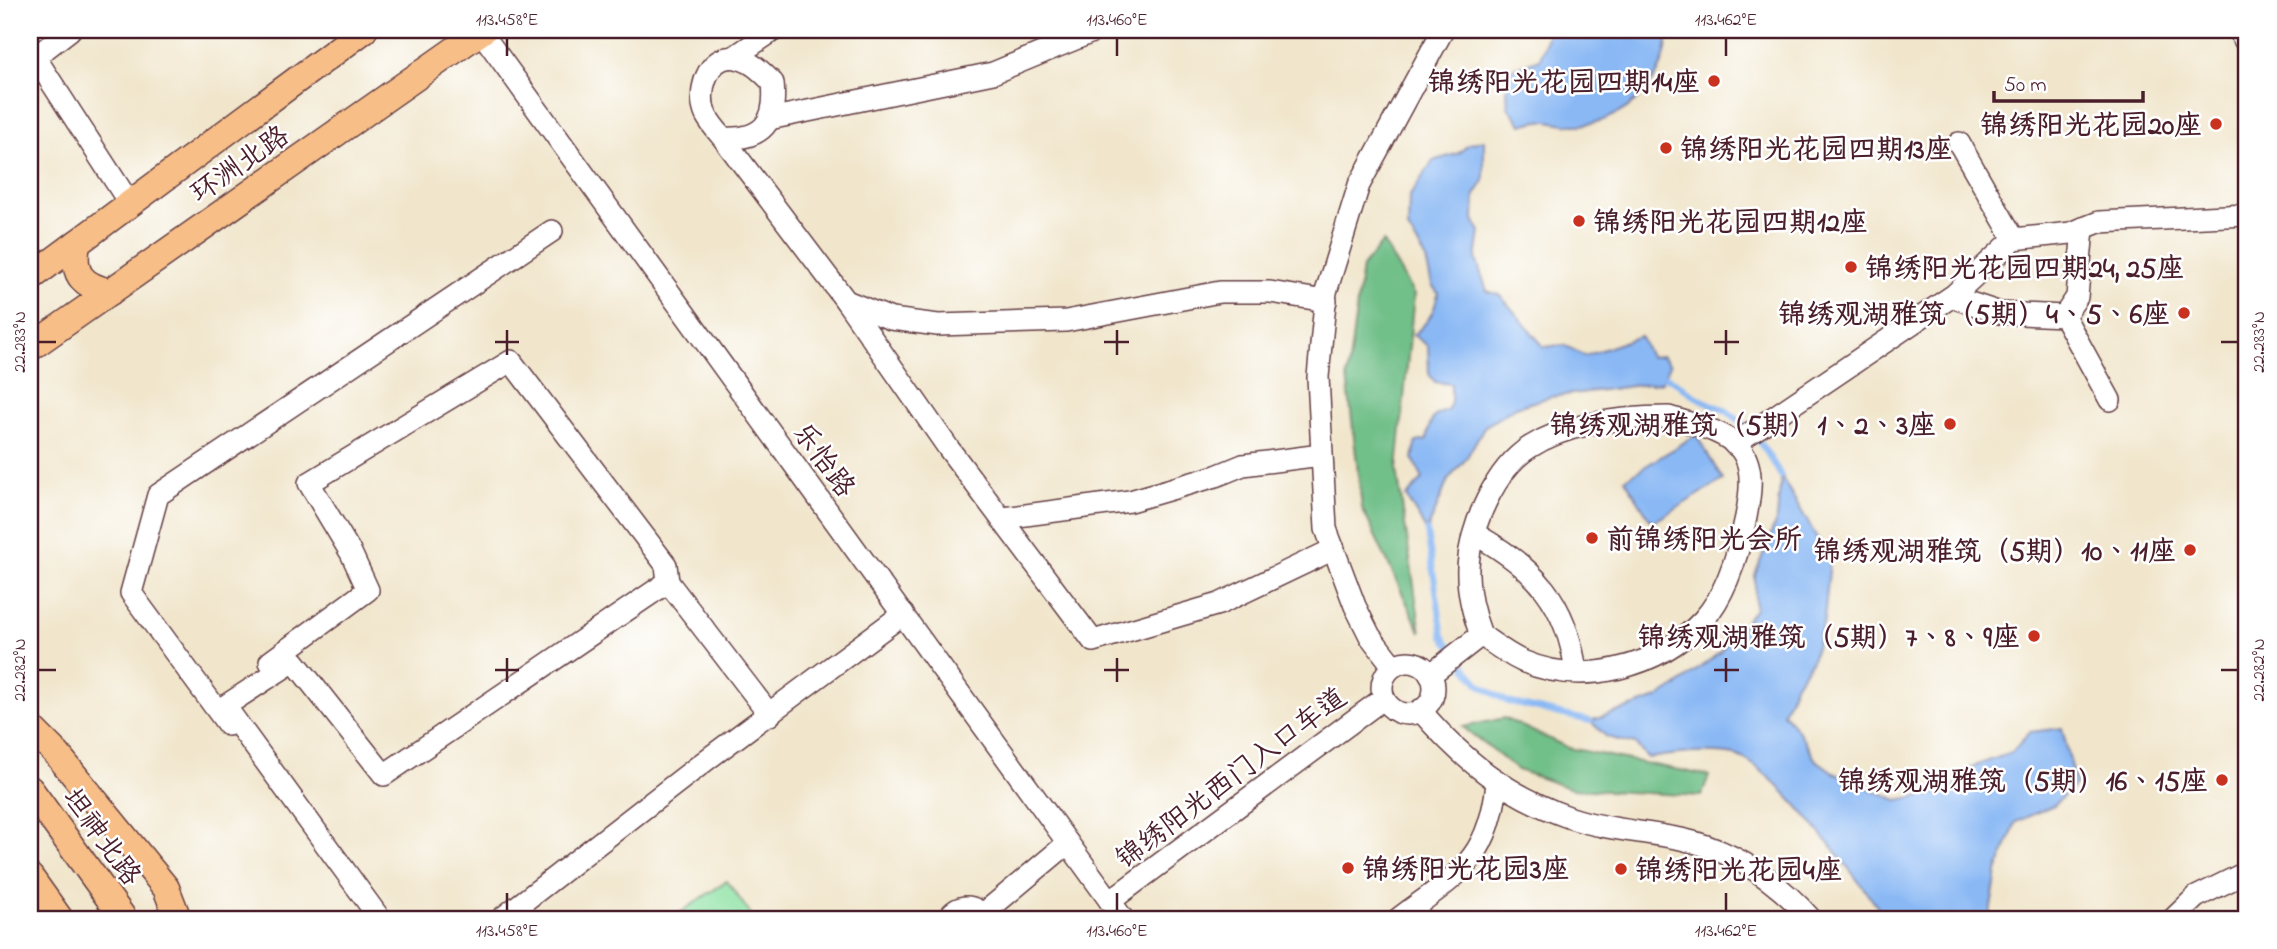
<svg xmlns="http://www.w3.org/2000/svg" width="2277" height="949" font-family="'Indie Flower','LXGW WenKai TC',sans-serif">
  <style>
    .green { fill: #8ce1a3; stroke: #6b8067; stroke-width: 2 }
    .forest { fill: #71bf89; stroke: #5e6f5a; stroke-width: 2 }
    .water { fill: #89b8f4; stroke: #6a6c90; stroke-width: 2 }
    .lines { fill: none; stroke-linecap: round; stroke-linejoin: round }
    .stream { stroke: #89b8f4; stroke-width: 6 }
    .minor-casing { stroke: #633d43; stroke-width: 24 }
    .major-casing { stroke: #633d43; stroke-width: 29 }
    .minor { stroke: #fff; stroke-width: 21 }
    .major { stroke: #f7be87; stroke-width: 26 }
    .ticks { fill: none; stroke: #4a1f2b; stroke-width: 2.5 }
    .poi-dot { fill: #c8321e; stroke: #fff; stroke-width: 2.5 }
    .labels { text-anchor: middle; stroke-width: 5; stroke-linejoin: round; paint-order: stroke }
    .poi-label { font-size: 28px; font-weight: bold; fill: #4a1f2b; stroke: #fff; text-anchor: end }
    .street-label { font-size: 28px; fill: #4a1f2b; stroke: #fff }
    .neatline { fill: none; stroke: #4a1f2b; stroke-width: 2.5 }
    .ticks-label { font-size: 18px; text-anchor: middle; fill: #4a1f2b }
  </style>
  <rect width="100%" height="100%" fill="#fff"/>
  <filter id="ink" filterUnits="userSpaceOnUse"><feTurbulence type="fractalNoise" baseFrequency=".0143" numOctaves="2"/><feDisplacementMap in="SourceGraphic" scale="14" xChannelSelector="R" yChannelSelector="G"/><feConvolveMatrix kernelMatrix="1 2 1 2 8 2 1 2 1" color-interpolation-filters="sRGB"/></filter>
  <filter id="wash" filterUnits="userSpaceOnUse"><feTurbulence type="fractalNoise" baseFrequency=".00686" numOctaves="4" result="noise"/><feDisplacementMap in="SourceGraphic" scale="28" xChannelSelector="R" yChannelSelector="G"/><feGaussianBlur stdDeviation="1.57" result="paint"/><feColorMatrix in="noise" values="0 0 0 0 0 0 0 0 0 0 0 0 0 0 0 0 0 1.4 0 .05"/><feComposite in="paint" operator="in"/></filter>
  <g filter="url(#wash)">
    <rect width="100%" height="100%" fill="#f1e6cc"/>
    <path class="green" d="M727 881 754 919H671Z"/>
    <g class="forest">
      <path d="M1383 242 1414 295 1397 470 1421 633 1362 508 1347 377 1362 267Z"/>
      <path d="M1504 718 1569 748 1709 776 1701 796 1572 789 1518 770 1463 727Z"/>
    </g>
    <g class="water">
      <path d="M1549 30H1667C1671 78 1625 125 1575 125 1551 124 1551 116 1522 125L1508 107 1506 71 1540 59Z"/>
      <path d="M1484 140V181L1475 195 1474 219 1480 232 1476 259 1487 291 1500 295 1544 347 1564 345 1585 356 1640 336 1650 357 1662 356 1670 365 1662 382 1550 397 1516 407 1484 427 1466 459 1448 480 1427 531 1406 497 1423 479 1413 459 1416 442 1427 440C1429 425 1431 414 1447 411L1451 403V384L1435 382 1429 374 1428 346 1413 335C1428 323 1435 312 1438 293L1432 285 1425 256 1408 229 1409 197 1433 161 1459 153 1469 144Z"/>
      <path d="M1696 435 1723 480 1652 523 1625 479Z"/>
      <path d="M1781 476 1830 560 1824 620 1812 660 1795 685 1783 713 1798 730 1815 759 1836 774 1897 800 1951 790 1971 767 2011 753 2030 732 2062 728 2076 784 2054 805 2016 822 1997 872 1989 919H1886C1862 885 1772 762 1734 755 1707 750 1674 754 1648 758L1635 744 1607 737 1590 721 1658 698 1677 686 1720 652 1755 609V575L1777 518Z"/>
    </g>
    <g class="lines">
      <g class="stream">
        <path d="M1665 376C1679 383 1689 393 1702 400 1710 405 1720 406 1728 412 1751 428 1768 452 1781 476"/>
        <path d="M1427 531 1443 636 1470 673 1481 686 1508 702 1590 721"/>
      </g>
    </g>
  </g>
  <g filter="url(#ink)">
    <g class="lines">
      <g class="minor-casing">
        <g id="minor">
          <path d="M2238 30 2247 44"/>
          <path d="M481 32 1123 919"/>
          <path d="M30 49 35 57 70 30"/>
          <path d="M734 57 774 30"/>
          <path d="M30 61 35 57 130 204"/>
          <path d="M769 119 993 73 1097 30"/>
          <path d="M723 138C763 140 777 122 773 83 762 72 752 61 736 58 707 53 696 94 706 115 710 123 717 131 723 138L846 301 949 449 1093 641 1219 604 1334 549"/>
          <path d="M2014 239 2071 233 2099 222 2247 215"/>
          <path d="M1958 299 2000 313 2064 316 2077 297 2083 228"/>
          <path d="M846 301 891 319 938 325 1066 321 1220 292H1270L1326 301"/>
          <path d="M2064 316 2110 400"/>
          <path d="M1669 417C1692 424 1725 430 1741 450 1755 468 1750 496 1746 517 1739 551 1727 594 1703 620 1658 668 1583 687 1522 661 1507 654 1494 644 1481 635 1473 614 1467 590 1468 567 1470 527 1495 469 1530 447 1569 422 1624 417 1669 417Z"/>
          <path d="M1734 444 1954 295 2014 239 1959 143"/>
          <path d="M1004 518 1130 501 1216 476 1243 465 1321 455"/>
          <path d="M1475 534C1535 568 1567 602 1576 672"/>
          <path d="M270 662 368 590 351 553 309 483 511 361 666 565 668 582"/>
          <circle cx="1408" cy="688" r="26"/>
          <path d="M1393 666 1370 636 1355 606 1326 529 1318 377 1326 292 1359 185 1443 30"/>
          <path d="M1430 675 1481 635"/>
          <path d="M1420 710C1464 761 1506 795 1571 818 1607 830 1644 831 1681 839 1734 850 1776 880 1811 919"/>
          <path d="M228 725 131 593 158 495 552 231"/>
          <path d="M1110 901 1384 698"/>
          <path d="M983 914 1068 843"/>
          <path d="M380 919 225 706 294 661 384 775 668 582 770 715"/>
          <path d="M501 919 709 758 903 614"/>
          <path d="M948 919C957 903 976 903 985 919"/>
          <path d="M1398 919C1456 875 1489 862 1497 783"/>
          <path d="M2173 919 2196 897 2247 872"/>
        </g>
      </g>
      <g class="major-casing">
        <g id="major">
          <path d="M77 243C72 273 80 285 110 292"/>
          <path d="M30 278 364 30"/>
          <path d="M30 348 483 30"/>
          <path d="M30 727 57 754 166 888 178 919"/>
          <path d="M30 789 124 919"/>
          <path d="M30 877 60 919"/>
        </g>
      </g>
      <use href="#minor" class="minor"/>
      <use href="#major" class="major"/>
    </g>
  </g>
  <path class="ticks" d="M507 38V56M1117 38V56M1726 38V56M507 330V355M1117 330V355M1726 330V355M38 342H56M495 342H519M1104 342H1129M1714 342H1739M2221 342H2238M507 658V682M1117 658V682M1726 658V682M38 670H56M495 670H519M1104 670H1129M1714 670H1739M2221 670H2238M507 893V911M1117 893V911M1726 893V911"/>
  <g class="poi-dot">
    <circle cx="1714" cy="81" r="7"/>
    <circle cx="2216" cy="124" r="7"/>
    <circle cx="1666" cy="148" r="7"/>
    <circle cx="1579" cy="221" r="7"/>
    <circle cx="1851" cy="267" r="7"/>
    <circle cx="2184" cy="313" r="7"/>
    <circle cx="1950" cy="424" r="7"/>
    <circle cx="1592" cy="538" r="7"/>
    <circle cx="2190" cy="550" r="7"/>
    <circle cx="2034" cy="636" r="7"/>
    <circle cx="2222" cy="780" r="7"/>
    <circle cx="1348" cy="868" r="7"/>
    <circle cx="1621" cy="869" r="7"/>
  </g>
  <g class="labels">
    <g class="poi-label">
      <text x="1700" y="91">锦绣阳光花园四期14座</text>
      <text x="2202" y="134">锦绣阳光花园20座</text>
      <text x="1680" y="158" text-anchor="start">锦绣阳光花园四期13座</text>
      <text x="1593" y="231" text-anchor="start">锦绣阳光花园四期12座</text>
      <text x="1865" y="277" text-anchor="start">锦绣阳光花园四期24, 25座</text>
      <text x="2170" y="323">锦绣观湖雅筑（5期）4、5、6座</text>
      <text x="1936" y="434">锦绣观湖雅筑（5期）1、2、3座</text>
      <text x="1606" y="548" text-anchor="start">前锦绣阳光会所</text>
      <text x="2176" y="560">锦绣观湖雅筑（5期）10、11座</text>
      <text x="2020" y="646">锦绣观湖雅筑（5期）7、8、9座</text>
      <text x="2208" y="790">锦绣观湖雅筑（5期）16、15座</text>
      <text x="1362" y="878" text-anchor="start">锦绣阳光花园3座</text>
      <text x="1635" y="879" text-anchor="start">锦绣阳光花园4座</text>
    </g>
    <g class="street-label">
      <text transform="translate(239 163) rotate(-35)" y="10">环洲北路</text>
      <text transform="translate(825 459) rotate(54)" y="10">乐怡路</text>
      <text transform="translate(1230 777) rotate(-37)" y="10">锦绣阳光西门入口车道</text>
      <text transform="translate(103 836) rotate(54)" y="10">坦神北路</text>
    </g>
  </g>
  <rect width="2277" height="949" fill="none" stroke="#fff" stroke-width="77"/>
  <path d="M1994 91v10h149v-10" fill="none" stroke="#4a1f2b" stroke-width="3.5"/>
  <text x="2004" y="91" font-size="21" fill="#4a1f2b" stroke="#ffffff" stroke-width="5" paint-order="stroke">50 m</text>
  <rect x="38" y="38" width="2200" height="873" class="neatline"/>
  <g class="ticks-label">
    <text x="507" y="25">113.458°E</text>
    <text x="1117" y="25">113.460°E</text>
    <text x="1726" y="25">113.462°E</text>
    <text transform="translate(19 342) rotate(-90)" y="6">22.283°N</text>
    <text transform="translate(2258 342) rotate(-90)" y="6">22.283°N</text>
    <text transform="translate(19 670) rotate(-90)" y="6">22.282°N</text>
    <text transform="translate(2258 670) rotate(-90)" y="6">22.282°N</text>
    <text x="507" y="936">113.458°E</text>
    <text x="1117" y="936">113.460°E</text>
    <text x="1726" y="936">113.462°E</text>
  </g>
</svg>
